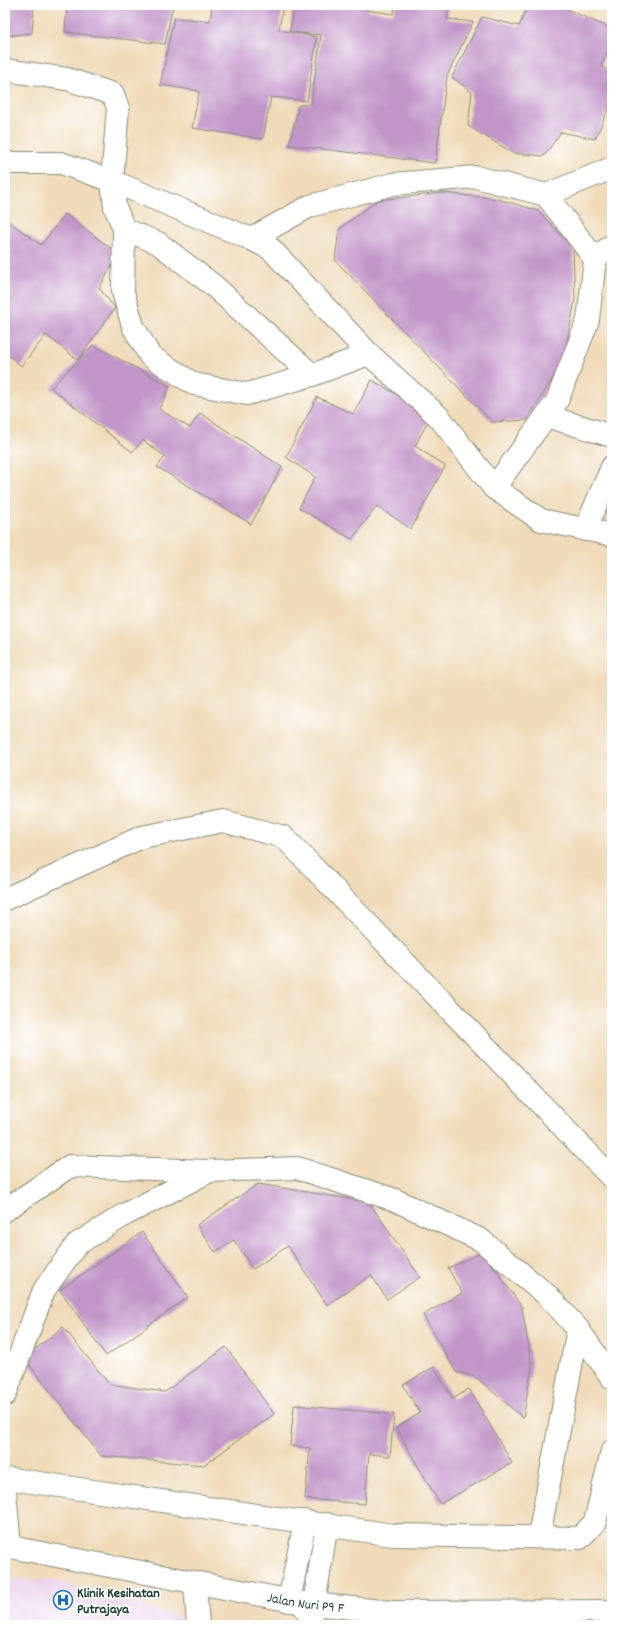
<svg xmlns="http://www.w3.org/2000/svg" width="617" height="1630" font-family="Dekko,sans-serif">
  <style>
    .built { fill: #ebd1eb }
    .building { fill: #c195c8 }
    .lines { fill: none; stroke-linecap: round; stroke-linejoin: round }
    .minor-casing { stroke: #878c77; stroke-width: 24 }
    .minor { stroke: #fff; stroke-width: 22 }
    .labels { text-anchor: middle; stroke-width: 3.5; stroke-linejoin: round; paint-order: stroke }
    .poi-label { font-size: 14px; font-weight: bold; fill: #1f3d34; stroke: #fff; text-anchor: start }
    .street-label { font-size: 14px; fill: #1f3d34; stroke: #fff }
  </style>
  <rect width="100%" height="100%" fill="#fff"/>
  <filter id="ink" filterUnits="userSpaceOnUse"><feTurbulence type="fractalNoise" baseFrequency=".025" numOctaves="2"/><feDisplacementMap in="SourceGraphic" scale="8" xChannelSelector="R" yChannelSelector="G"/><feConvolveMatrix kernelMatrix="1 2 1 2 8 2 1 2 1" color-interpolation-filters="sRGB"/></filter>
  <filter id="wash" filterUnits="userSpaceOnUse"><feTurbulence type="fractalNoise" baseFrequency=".012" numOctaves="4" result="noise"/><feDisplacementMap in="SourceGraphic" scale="16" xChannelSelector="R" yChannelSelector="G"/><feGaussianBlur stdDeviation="0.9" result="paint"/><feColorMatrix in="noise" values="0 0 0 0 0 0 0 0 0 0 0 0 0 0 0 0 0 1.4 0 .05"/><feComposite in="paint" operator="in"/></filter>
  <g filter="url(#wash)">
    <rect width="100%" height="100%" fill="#efdbba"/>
    <path class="built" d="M5 1579 54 1580 189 1620 190 1625H5Z"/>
    <g id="blocks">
      <g class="building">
        <path d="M5 5H34L32 33 5 36Z"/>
        <path d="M59 5H173L165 44 65 32 67 7Z"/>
        <path d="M212 5H283L279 30 290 32 293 5H367L366 10 393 14 396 5H449L447 19 473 22 447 76 435 163 289 145 299 105 311 104 321 35 290 32 317 37 307 101 271 97 263 139 192 128 199 91 160 85 174 18 210 21Z"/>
        <path d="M528 5H557L612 29V41L601 66 612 73V100L595 139 561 132 544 156 513 153 468 126 472 92 452 77 482 17 519 26Z"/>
        <path d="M443 193 498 199 539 211 573 249 575 301 563 361 527 420 492 422 335 260 339 229 378 200Z"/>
        <path d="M65 214 119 254 99 288 115 308 78 360 46 335 21 366 5 352V224L8 221 41 245Z"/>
        <path d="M93 345 170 386 159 409 190 428 200 413 282 467 251 524 157 467 165 457 143 440 132 452 51 388Z"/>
        <path d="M372 380 431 415 415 446 445 466 411 529 377 506 352 539 299 508 315 477 286 457 317 397 353 414Z"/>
        <path d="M258 1184 369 1202 420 1277 387 1299 371 1275 327 1305 288 1246 253 1269 234 1240 215 1252 197 1225Z"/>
        <path d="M142 1232 188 1297 106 1356 60 1290Z"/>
        <path d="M483 1252 522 1307 532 1367 523 1418 476 1377 456 1372 423 1315 462 1293 448 1268Z"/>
        <path d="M63 1327 109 1384 165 1392 226 1347 274 1414 204 1465 101 1456 24 1358Z"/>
        <path d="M434 1367 453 1399 469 1389 512 1463 440 1504 396 1428 420 1413 403 1385Z"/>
        <path d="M294 1405 394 1414 390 1456 369 1454 365 1504 305 1499 310 1448 290 1446Z"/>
      </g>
    </g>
  </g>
  <g filter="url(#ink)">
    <use href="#blocks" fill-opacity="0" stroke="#878c77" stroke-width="1"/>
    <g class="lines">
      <g class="minor-casing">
        <g id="minor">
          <path d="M5 70 67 79 113 94 118 108 112 181 115 207 124 229 123 292 133 326 150 356 194 384 247 394 312 375 369 354"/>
          <path d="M5 163H61L112 181 251 239 271 249 369 354 439 417 494 488 541 520 612 535"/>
          <path d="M546 195 612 168"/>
          <path d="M124 229 158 243 214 286 312 375"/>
          <path d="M251 239 310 206 393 184 476 177 546 195 595 259 588 320 557 401 494 488"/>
          <path d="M595 259 612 245"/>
          <path d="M546 416 612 436"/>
          <path d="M585 530 612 467"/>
          <path d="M5 899 142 837 223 821 284 837 612 1178"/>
          <path d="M5 1210 70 1166 209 1171 297 1168 395 1200 481 1240 548 1296 578 1329 612 1378"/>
          <path d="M5 1395 44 1290 77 1244 126 1214 206 1173"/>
          <path d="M5 1478 393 1535 580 1538 595 1522 612 1451"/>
          <path d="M5 1491 10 1547"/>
          <path d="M539 1536 578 1329"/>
          <path id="s1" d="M5 1548 10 1547 303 1603 392 1612 612 1611"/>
          <path d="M195 1583 198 1625"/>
          <path d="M289 1601 305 1521"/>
          <path d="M303 1603 314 1625"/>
          <path d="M314 1604 327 1524"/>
        </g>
      </g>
      <use href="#minor" class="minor"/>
    </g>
  </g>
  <defs>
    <g id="hospital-ring" transform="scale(1)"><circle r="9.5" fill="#fff" stroke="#1f6fb2" stroke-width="1.5"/><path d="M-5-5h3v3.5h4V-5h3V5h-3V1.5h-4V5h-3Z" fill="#1f6fb2"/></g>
  </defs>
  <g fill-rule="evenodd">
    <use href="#hospital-ring" x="63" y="1600"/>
  </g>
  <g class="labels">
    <g class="poi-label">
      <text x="77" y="1597">Klinik Kesihatan<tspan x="77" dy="16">Putrajaya</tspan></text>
    </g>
    <g class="street-label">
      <text dy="5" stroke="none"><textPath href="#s1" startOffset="306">Jalan Nuri P9 F</textPath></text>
    </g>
  </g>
  <rect width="617" height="1630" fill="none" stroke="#fff" stroke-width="20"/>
</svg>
